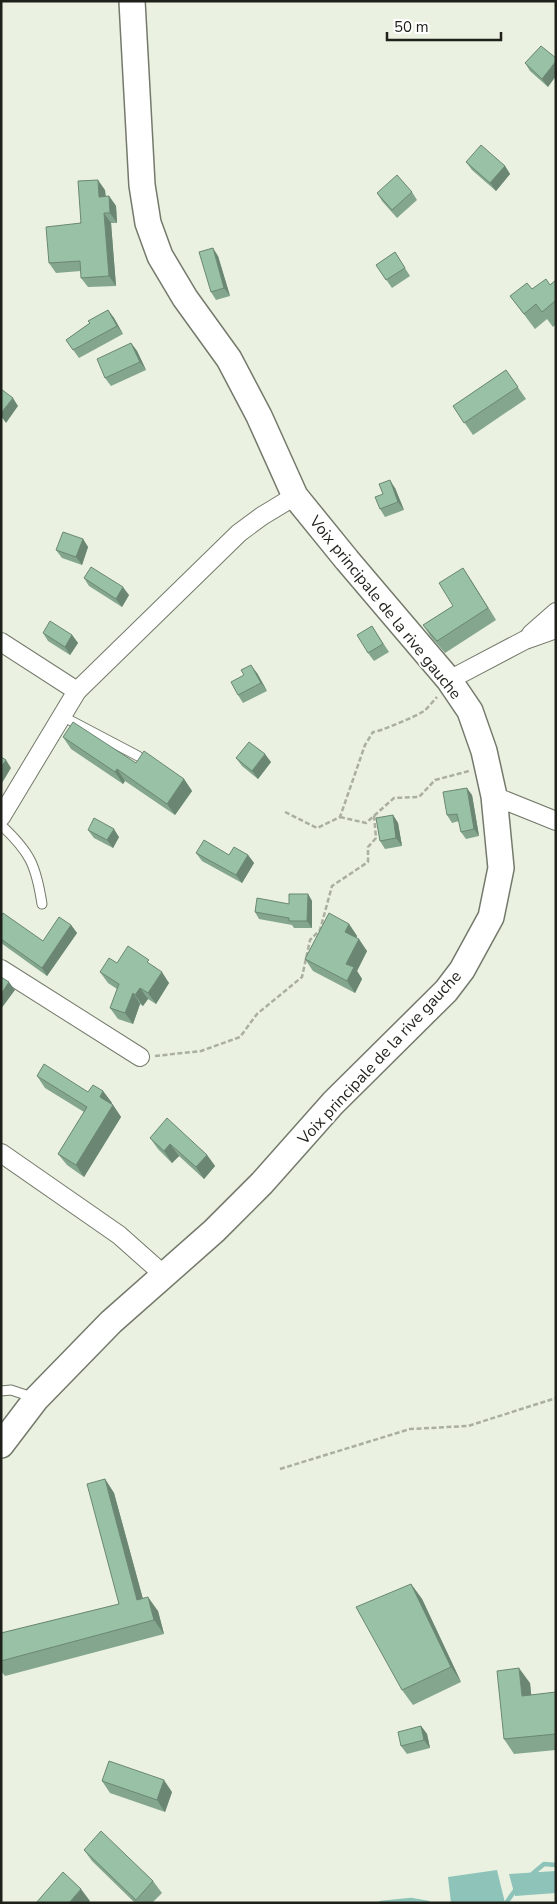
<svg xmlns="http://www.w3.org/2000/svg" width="557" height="1904" font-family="'Nunito Sans',sans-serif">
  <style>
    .water { fill: #8dc3b9 }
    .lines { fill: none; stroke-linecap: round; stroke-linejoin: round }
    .stream { stroke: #8dc3b9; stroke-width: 4.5 }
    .lane-casing { stroke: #737a6b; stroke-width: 11 }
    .street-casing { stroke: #737a6b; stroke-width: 20 }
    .secondary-casing { stroke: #737a6b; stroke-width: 28 }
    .path { stroke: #aaafa2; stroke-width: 2.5; stroke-dasharray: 5 2.5; stroke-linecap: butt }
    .lane { stroke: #fff; stroke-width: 9 }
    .street { stroke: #fff; stroke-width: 18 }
    .secondary { stroke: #fff; stroke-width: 25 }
    .wall { fill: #84a68e }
    .shaded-wall { fill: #6b8774 }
    .building { fill: #99c1a5; stroke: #6b8774 }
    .labels { text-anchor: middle; stroke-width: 4; stroke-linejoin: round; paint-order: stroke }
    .street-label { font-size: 16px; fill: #1e201a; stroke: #fff }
  </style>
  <rect width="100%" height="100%" fill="#eaf1e0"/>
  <g class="water">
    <path d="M497 1870 505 1903H451L448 1877Z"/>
    <path d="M556 1871V1893L515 1896 509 1874Z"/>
  </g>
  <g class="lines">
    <g class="stream">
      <path d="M531 1875 544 1864 556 1865"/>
      <path d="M381 1903 411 1900 428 1903"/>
      <path d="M506 1903 516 1889"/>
    </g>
    <g class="lane-casing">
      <g id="lane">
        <path d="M62 716 138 756"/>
        <path d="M1 825C30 852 36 865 42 904"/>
        <path d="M1 1391 11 1390 35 1398"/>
      </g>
    </g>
    <g class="street-casing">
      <g id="street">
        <path d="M531 634 556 612"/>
        <path d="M1 642 77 691"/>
        <path d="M449 680 525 640 556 629"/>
        <path d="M494 796 556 821"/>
        <path d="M1 817 77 691 239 533 262 516 295 496"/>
        <path d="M1 969 140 1057"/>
        <path d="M1 1153 119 1235 164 1275"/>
      </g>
    </g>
    <g class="secondary-casing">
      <path id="secondary" d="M1 1445 36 1399 111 1322 214 1231 262 1183 333 1103 446 991 462 970 491 917 501 868 494 796 484 751 470 711 449 680 347 560 295 496 259 416 229 359 185 298 160 256 148 223 142 185 132 1"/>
    </g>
    <g class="path">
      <path d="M285 812 317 828 340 817 365 745 373 732C379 732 419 715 424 711 429 707 433 701 437 697"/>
      <path d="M340 817 366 823 394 798 419 797 435 780 469 771"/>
      <path d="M155 1056 201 1051 240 1037 257 1014 302 977 310 940 320 930 332 886 368 862V847L376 838 374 815"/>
      <path d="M280 1469 410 1429 468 1426 556 1398"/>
    </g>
    <use href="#lane" class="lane"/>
    <use href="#street" class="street"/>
    <use href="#secondary" class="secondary"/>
  </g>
  <g class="wall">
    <path d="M541 46 548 87 530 71 525 63Z"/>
    <path d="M466 162 505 166 510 174 496 191 472 170Z"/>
    <path d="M105 190 106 197 109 196 116 206 117 223H111L116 286 88 287 81 278V271L56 273 49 263Z"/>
    <path d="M412 192 417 200 397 218 382 201 377 193Z"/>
    <path d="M395 252 410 276 392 288 376 265Z"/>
    <path d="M218 256 230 296 216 300 211 292Z"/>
    <path d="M556 280V324L553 327 547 319 535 329 510 296 532 289 550 285Z"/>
    <path d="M108 310 114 318 123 334 79 358 66 340Z"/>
    <path d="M131 343 137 351 146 370 111 386 105 378Z"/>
    <path d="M506 370 526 399 473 435 453 406Z"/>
    <path d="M395 488 404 510 385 517 380 509 383 494Z"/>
    <path d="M83 539 88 547 82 565 62 558 56 550Z"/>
    <path d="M463 568 496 620 445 653 431 637 423 625 453 606Z"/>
    <path d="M84 578 129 595 122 607 89 586Z"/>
    <path d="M372 626 389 652 374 661 368 653Z"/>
    <path d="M43 633 72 635 78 643 70 655 48 641Z"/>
    <path d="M257 673 267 691 243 703 238 695Z"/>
    <path d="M63 737 184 779 192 791 175 815 125 781 123 784 71 749Z"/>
    <path d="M236 758 271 762 258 779 242 766Z"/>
    <path d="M472 795 479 836 466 839 461 832 459 821 452 823 447 815Z"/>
    <path d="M393 815 398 823 402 846 385 849 380 841Z"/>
    <path d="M88 830 119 837 113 848 94 838Z"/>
    <path d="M196 853 229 855H248L254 863 242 883 202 861Z"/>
    <path d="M308 894 312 901V928H294L292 925 259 919 255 912 289 904Z"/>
    <path d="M1 916 43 941 71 925 77 933 47 976 1 943Z"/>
    <path d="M349 924 357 936 356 938 367 951 357 971 362 979 355 993 313 971 305 959Z"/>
    <path d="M117 963 154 966 169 983 156 1004 148 999 143 1006 140 1004 133 1024 118 1019 110 1008 117 989 108 983 100 972Z"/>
    <path d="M37 1076 88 1092 103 1091 112 1103 111 1104 113 1105 121 1117 84 1177 67 1165 58 1154 84 1112 45 1088Z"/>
    <path d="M150 1138 207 1155 215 1166 204 1179 179 1156 172 1163 158 1149Z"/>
    <path d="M105 1479 114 1493 143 1599 158 1611 164 1634 5 1676 1 1671V1633L119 1604Z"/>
    <path d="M411 1584 422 1599 461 1682 413 1705 402 1690Z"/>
    <path d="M530 1683 531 1695 556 1692V1750L514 1754 504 1739Z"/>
    <path d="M421 1726 427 1734 430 1748 407 1754 401 1746Z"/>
    <path d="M102 1781 172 1792 165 1812 110 1793Z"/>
    <path d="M84 1850 153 1881 162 1893 152 1903H135L92 1861Z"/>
  </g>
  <g class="shaded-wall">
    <path d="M556 61V76L548 87 542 79Z"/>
    <path d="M505 166 510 174 496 191 490 183Z"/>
    <path d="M98 180 105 190 106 207 99 197Z"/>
    <path d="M109 196 116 206 117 223 110 213Z"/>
    <path d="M104 213 111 223 116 286 109 276Z"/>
    <path d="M213 248 218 256 230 296 224 288Z"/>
    <path d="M108 310 114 318 123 334 117 326Z"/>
    <path d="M131 343 137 351 146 370 140 362Z"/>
    <path d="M13 398 18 406 6 423 1 416V413Z"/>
    <path d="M390 480 395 488 404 510 398 502Z"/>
    <path d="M83 539 88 547 82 565 76 557Z"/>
    <path d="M463 568 471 580 496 620 488 608Z"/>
    <path d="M123 587 129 595 122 607 116 599Z"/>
    <path d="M72 635 78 643 70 655 65 647Z"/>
    <path d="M251 665 257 673 267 691 261 683Z"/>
    <path d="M265 754 271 762 258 779 252 771Z"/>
    <path d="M6 760 11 768 2 783 1 782V767Z"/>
    <path d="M117 769 125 781 123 784 115 772Z"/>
    <path d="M184 779 192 791 175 815 167 804Z"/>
    <path d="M467 788 472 795 479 836 474 829Z"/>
    <path d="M393 815 398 823 402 846 396 838Z"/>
    <path d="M114 829 119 837 113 848 107 840Z"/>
    <path d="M248 855 254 863 242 883 236 875Z"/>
    <path d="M308 894 312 901V928L307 921Z"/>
    <path d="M349 924 357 936 353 943 345 932Z"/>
    <path d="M71 925 77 933 47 976 42 968Z"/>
    <path d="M359 939 367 951 357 971 362 979 355 993 347 981 346 964Z"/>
    <path d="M162 972 169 983 156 1004 148 993Z"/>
    <path d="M9 982 15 990 1 1009V994Z"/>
    <path d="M140 988 148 999 143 1006 135 995Z"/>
    <path d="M133 993 140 1004 133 1024 125 1013Z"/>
    <path d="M103 1091 112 1103 108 1109 100 1097Z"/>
    <path d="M113 1105 121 1117 84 1177 76 1165Z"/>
    <path d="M170 1144 179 1156 172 1163 164 1151Z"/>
    <path d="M207 1155 215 1166 204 1179 196 1167Z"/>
    <path d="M105 1479 114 1493 147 1614 137 1600Z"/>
    <path d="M411 1584 422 1599 461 1682 451 1667Z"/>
    <path d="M148 1597 158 1611 164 1634 154 1620Z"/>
    <path d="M519 1668 530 1683 533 1711 522 1696Z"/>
    <path d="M421 1726 427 1734 430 1748 424 1740Z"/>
    <path d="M164 1780 172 1792 165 1812 157 1800Z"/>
    <path d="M81 1889 90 1901 88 1903H69Z"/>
  </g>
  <g class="building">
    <path d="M541 46 556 58V61L542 79 525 63Z"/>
    <path d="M481 145 505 166 490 183 466 162Z"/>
    <path d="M397 175 412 192 392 210 377 193Z"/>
    <path d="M98 180 99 197 109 196 110 213H104L109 276 81 278 80 261 49 263 46 227 81 223 78 181Z"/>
    <path d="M213 248 224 288 211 292 199 252Z"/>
    <path d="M395 252 405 268 386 280 376 265Z"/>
    <path d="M546 279 550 285 556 280V302L555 301 542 312 536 304 524 314 510 296 527 283 532 289Z"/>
    <path d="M108 310 117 326 73 350 66 340 90 323 88 321Z"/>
    <path d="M131 343 140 362 105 378 97 359Z"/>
    <path d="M506 370 518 387 464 423 453 406Z"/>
    <path d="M1 389 13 398 1 413Z"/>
    <path d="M390 480 398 502 380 509 375 497 383 494 379 484Z"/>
    <path d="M63 532 83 539 76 557 56 550Z"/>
    <path d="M91 567 123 587 116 599 84 578Z"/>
    <path d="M463 568 488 608 437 641 423 625 453 606 439 583Z"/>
    <path d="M50 621 72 635 65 647 43 633Z"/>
    <path d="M372 626 383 644 368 653 357 635Z"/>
    <path d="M251 665 261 683 238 695 231 682 244 675 241 670Z"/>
    <path d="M73 722 136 763 144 751 184 779 167 804 117 769 115 772 63 737Z"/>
    <path d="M249 742 265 754 252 771 236 758Z"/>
    <path d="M1 757 6 760 1 767Z"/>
    <path d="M467 788 474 829 461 832 457 814 447 815 443 792Z"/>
    <path d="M393 815 396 838 380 841 376 818Z"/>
    <path d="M94 818 114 829 107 840 88 830Z"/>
    <path d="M204 840 229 855 234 847 248 855 236 875 196 853Z"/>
    <path d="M289 894H308L307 921H289V918L255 912 257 898 289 904Z"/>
    <path d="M3 913 43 941 59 917 71 925 42 968 1 939V916Z"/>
    <path d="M329 913 349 924 345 932 359 939 346 964 354 967 347 981 305 959Z"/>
    <path d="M128 946 149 960 147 962 162 972 148 993 140 988 135 995 133 993 125 1013 110 1008 119 984 100 972 109 958 117 963Z"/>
    <path d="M1 977 9 982 1 994Z"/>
    <path d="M44 1064 88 1092 93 1085 103 1091 100 1097 113 1105 76 1165 58 1154 87 1107 37 1076Z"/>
    <path d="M167 1118 207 1155 196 1167 170 1144 164 1151 150 1138Z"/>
    <path d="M105 1479 137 1600 148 1597 154 1620 1 1661V1633L119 1604 87 1484Z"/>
    <path d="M411 1584 451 1667 402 1690 356 1607Z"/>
    <path d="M519 1668 522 1696 556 1692V1734L504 1739 497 1671Z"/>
    <path d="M421 1726 424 1740 401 1746 398 1732Z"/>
    <path d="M109 1761 164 1780 157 1800 102 1781Z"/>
    <path d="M101 1831 153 1881 136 1900 84 1850Z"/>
    <path d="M63 1872 81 1889 69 1903H36Z"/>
  </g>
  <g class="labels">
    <g class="street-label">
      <text transform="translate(386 607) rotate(51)" y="6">Voix principale de la rive gauche</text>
      <text transform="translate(379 1057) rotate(-47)" y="6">Voix principale de la rive gauche</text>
    </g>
  </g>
  <rect width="557" height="1904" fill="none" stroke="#1e201a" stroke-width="5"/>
  <path d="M387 32v8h114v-8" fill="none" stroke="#1e201a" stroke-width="2.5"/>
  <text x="394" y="32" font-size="15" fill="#1e201a" stroke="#ffffff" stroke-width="4" paint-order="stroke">50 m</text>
</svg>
